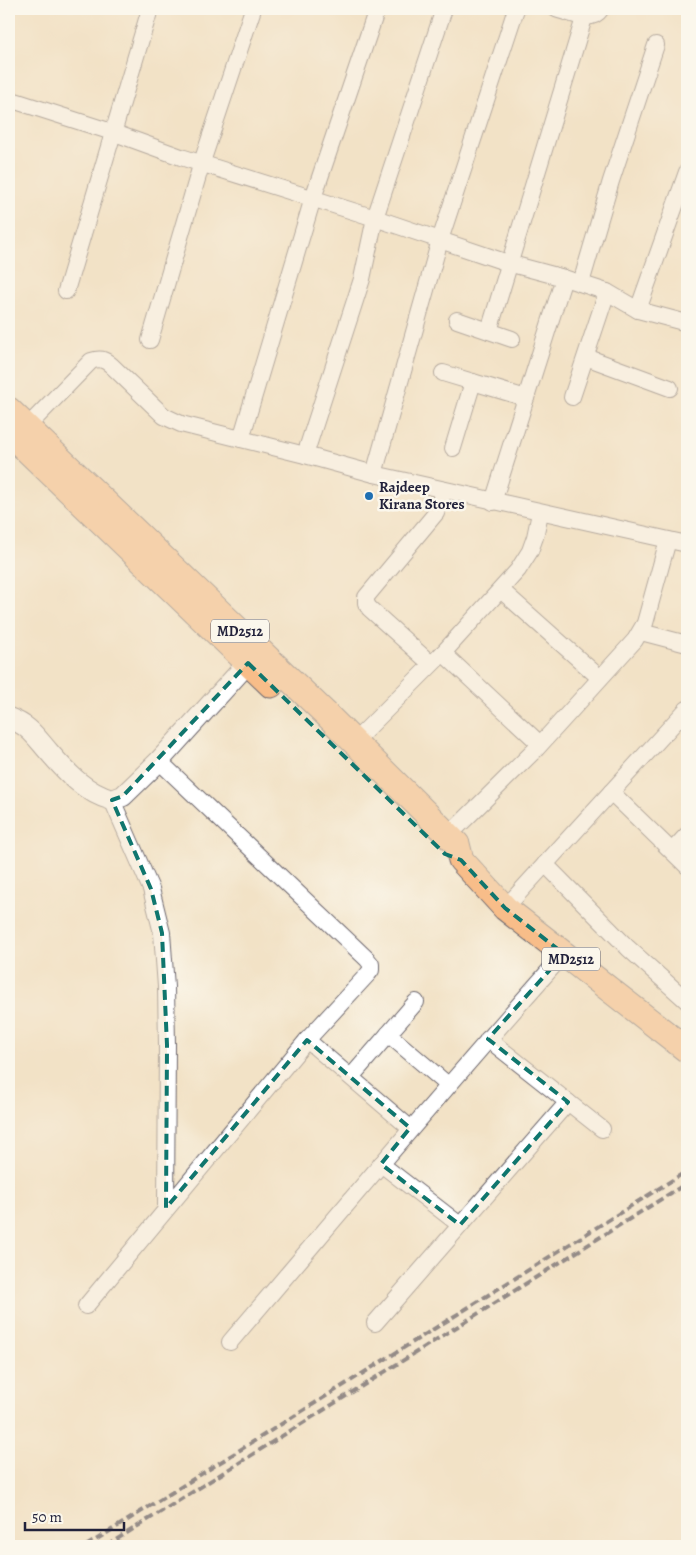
<svg xmlns="http://www.w3.org/2000/svg" width="696" height="1555" font-family="Alegreya,serif">
  <style>
    .lines { fill: none; stroke-linecap: round; stroke-linejoin: round }
    .minor-casing { stroke: #6b656c; stroke-width: 18 }
    .tertiary-casing { stroke: #6b656c; stroke-width: 22 }
    .primary-casing { stroke: #6b656c; stroke-width: 27 }
    .minor { stroke: #fff; stroke-width: 16 }
    .tertiary { stroke: #fff; stroke-width: 20 }
    .primary { stroke: #f8bd89; stroke-width: 25 }
    .rail { stroke: #22223b; stroke-width: 4; stroke-dasharray: 8 4; stroke-linecap: butt }
    .marked { fill: none; stroke: #0f766e; stroke-width: 4; stroke-dasharray: 10 6; stroke-linejoin: round }
    .poi-dot { fill: #1f6fb2; stroke: #fbf7ec; stroke-width: 2 }
    .labels { text-anchor: middle; stroke-width: 5; stroke-linejoin: round; paint-order: stroke }
    .shield { fill: #fbf7ec; stroke: #636270; stroke-width: 1 }
    .shield-label { font-size: 14px; font-weight: bold; fill: #22223b }
    .poi-label { font-size: 15px; font-weight: bold; fill: #22223b; stroke: #fbf7ec; text-anchor: start }
  </style>
  <rect width="100%" height="100%" fill="#fbf7ec"/>
  <filter id="ink" filterUnits="userSpaceOnUse"><feTurbulence type="fractalNoise" baseFrequency=".02" numOctaves="2"/><feDisplacementMap in="SourceGraphic" scale="10" xChannelSelector="R" yChannelSelector="G"/><feConvolveMatrix kernelMatrix="1 2 1 2 8 2 1 2 1" color-interpolation-filters="sRGB"/></filter>
  <filter id="wash" filterUnits="userSpaceOnUse"><feTurbulence type="fractalNoise" baseFrequency=".0096" numOctaves="4" result="noise"/><feDisplacementMap in="SourceGraphic" scale="20" xChannelSelector="R" yChannelSelector="G"/><feGaussianBlur stdDeviation="1.12" result="paint"/><feColorMatrix in="noise" values="0 0 0 0 0 0 0 0 0 0 0 0 0 0 0 0 0 1.4 0 .05"/><feComposite in="paint" operator="in"/></filter>
  <g filter="url(#wash)">
    <rect width="100%" height="100%" fill="#f2e2c6"/>
  </g>
  <g filter="url(#ink)">
    <g class="lines">
      <g class="minor-casing">
        <g id="minor">
          <path d="M556 9C570 13 591 24 601 9"/>
          <path d="M9 99 112 132 181 157 375 218 508 263 564 278 607 292 638 310 687 323"/>
          <path d="M581 283 611 181 656 45"/>
          <path d="M66 291 150 9"/>
          <path d="M638 310 687 172"/>
          <path d="M457 320 512 339"/>
          <path d="M489 331 584 18"/>
          <path d="M150 340 202 162 253 9"/>
          <path d="M586 357 670 388"/>
          <path d="M443 373 526 398"/>
          <path d="M572 397 607 292"/>
          <path d="M27 427 91 361C100 358 104 359 111 365L164 416 181 424 305 455 374 474 687 544"/>
          <path d="M241 439 313 198 377 9"/>
          <path d="M453 448 473 382"/>
          <path d="M305 455 362 279 375 218 444 9"/>
          <path d="M374 474 440 240 516 9"/>
          <path d="M493 502 564 278"/>
          <path d="M501 590 600 678"/>
          <path d="M641 632 687 644"/>
          <path d="M443 653 540 744"/>
          <path d="M431 664 369 608 366 603V597L436 513 444 490"/>
          <path d="M354 742 443 653 518 570 530 551 535 537 540 513"/>
          <path d="M611 792 687 866"/>
          <path d="M112 800 151 889 162 933 166 987 167 1045 166 1208"/>
          <path d="M448 836 537 748 635 640 645 623 668 540"/>
          <path d="M672 851 687 835"/>
          <path d="M545 864 628 948 687 1001"/>
          <path d="M505 908 687 709"/>
          <path d="M388 1034 448 1085"/>
          <path d="M488 1039 602 1129"/>
          <path d="M307 1040 410 1128"/>
          <path d="M351 1077 416 1002"/>
          <path d="M381 1164 460 1225"/>
          <path d="M86 1306 307 1040 368 974 371 970V964L367 959 159 761"/>
          <path d="M375 1323 568 1102"/>
          <path d="M230 1342C341 1212 450 1081 564 954"/>
        </g>
      </g>
      <g class="tertiary-casing">
        <path id="tertiary" d="M9 718C30 726 35 736 49 752 67 773 86 793 112 800L123 796 159 761 257 653"/>
      </g>
      <g class="primary-casing">
        <g id="primary">
          <path d="M9 410 326 714 457 844 461 860 505 908 687 1050"/>
          <path d="M9 433 271 685"/>
        </g>
      </g>
      <use href="#minor" class="minor"/>
      <use href="#tertiary" class="tertiary"/>
      <use href="#primary" class="primary"/>
      <g class="rail">
        <path d="M86 1546 687 1171"/>
        <path d="M106 1546 687 1183"/>
      </g>
    </g>
  </g>
  <path d="M0 0H696V1555H0ZM248 663 445 854 461 860 505 908 564 954 488 1039 568 1102 460 1225 381 1164 410 1128 307 1040 166 1208 167 1045 162 933 151 889 112 800 123 796Z" fill="#f2e2c6" fill-opacity=".55" fill-rule="evenodd"/>
  <path class="marked" d="M248 663 445 854 461 860 505 908 564 954 488 1039 568 1102 460 1225 381 1164 410 1128 307 1040 166 1208 167 1045 162 933 151 889 112 800 123 796Z"/>
  <circle class="poi-dot" cx="369" cy="496" r="5"/>
  <g class="labels">
    <g class="shield">
      <rect x="211" y="619.5" width="58" height="23" rx="4"/>
      <rect x="542" y="947.5" width="58" height="23" rx="4"/>
    </g>
    <g class="shield-label">
      <text x="240" y="636">MD2512</text>
      <text x="571" y="964">MD2512</text>
    </g>
    <g class="poi-label">
      <text x="379" y="492">Rajdeep<tspan x="379" dy="17">Kirana Stores</tspan></text>
    </g>
  </g>
  <rect width="696" height="1555" fill="none" stroke="#fbf7ec" stroke-width="30"/>
  <path d="M25 1522v8h99v-8" fill="none" stroke="#22223b" stroke-width="2.5"/>
  <text x="32" y="1522" font-size="15" fill="#22223b" stroke="#fbf7ec" stroke-width="4" paint-order="stroke">50 m</text>
</svg>
